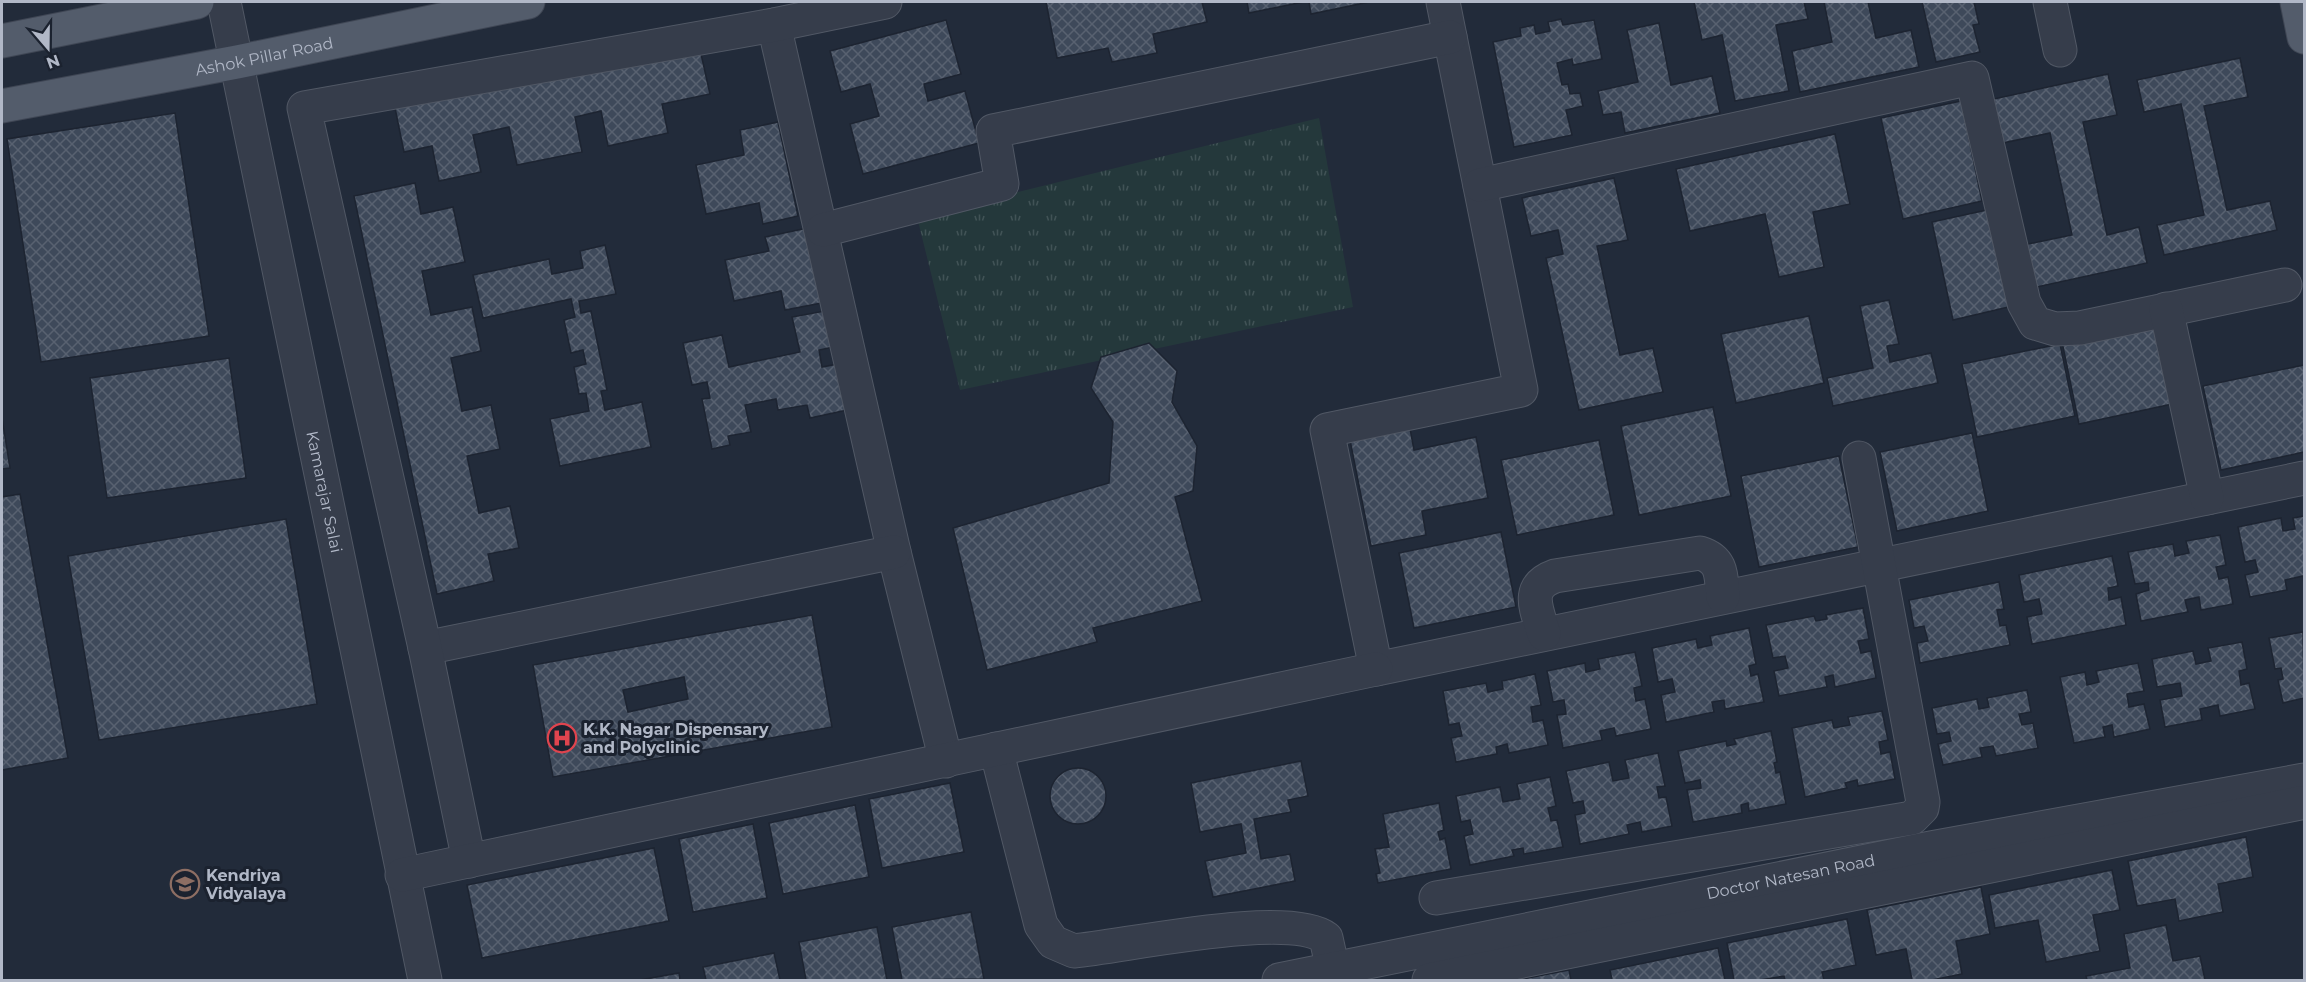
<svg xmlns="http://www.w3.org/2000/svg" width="2306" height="982" font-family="Montserrat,sans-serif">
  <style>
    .grass { fill: url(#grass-tufts) }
    .building { fill: url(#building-cross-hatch); stroke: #1d2431; stroke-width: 1.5; fill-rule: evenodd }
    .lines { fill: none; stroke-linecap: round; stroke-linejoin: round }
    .minor-casing { stroke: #515865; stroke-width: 35 }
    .major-casing { stroke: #3f4654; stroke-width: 35 }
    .minor { stroke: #363d4b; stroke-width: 33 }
    .major { stroke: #535c6b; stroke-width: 33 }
    .labels { text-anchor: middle; stroke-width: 6; stroke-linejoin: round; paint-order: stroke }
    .street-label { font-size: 16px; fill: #b1b8c7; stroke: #1b222f }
    .poi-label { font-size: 16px; font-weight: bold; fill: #b1b8c7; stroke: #1b222f; text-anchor: start }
  </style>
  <defs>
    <pattern id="grass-tufts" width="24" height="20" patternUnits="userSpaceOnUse" patternTransform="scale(1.5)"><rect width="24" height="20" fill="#24383b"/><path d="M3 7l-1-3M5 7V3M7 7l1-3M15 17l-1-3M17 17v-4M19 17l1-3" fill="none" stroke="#415356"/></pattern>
    <pattern id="building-cross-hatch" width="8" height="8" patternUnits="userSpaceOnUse" patternTransform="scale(1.5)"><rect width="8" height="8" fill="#3e495a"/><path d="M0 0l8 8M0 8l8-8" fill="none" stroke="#586170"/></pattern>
  </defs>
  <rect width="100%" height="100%" fill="#222b3a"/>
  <path class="grass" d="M1319 118 1353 307 960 390 917 217Z"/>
  <g class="building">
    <path d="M1046 2H1202L1207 22 1153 34 1157 53 1112 62 1108 48 1057 58Z"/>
    <path d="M1247 2H1303L1249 13Z"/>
    <path d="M1309 2H1369L1311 14Z"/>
    <path d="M1694 2H1804L1808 19 1776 25 1789 91 1735 101 1722 35 1702 40Z"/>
    <path d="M1824 2H1868L1876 38 1911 30 1919 67 1800 92 1792 51 1832 42Z"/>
    <path d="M1922 2H1974L1979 24 1973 25 1980 52 1936 62Z"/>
    <path d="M1561 19 1563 25 1594 20 1602 59 1573 65 1572 59 1557 63 1562 85 1568 84 1570 94 1580 93 1583 106 1566 110 1572 135 1514 147 1493 42 1521 36 1520 28 1534 25 1536 34 1550 31 1548 22Z"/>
    <path d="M946 20 961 74 924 84 928 101 965 91 979 143 863 174 850 124 879 116 870 84 841 92 830 51Z"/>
    <path d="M1659 23 1671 85 1712 76 1720 113 1625 133 1621 112 1603 115 1598 91 1638 82 1627 30Z"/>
    <path d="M699 45 710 94 662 104 668 133 608 146 601 111 575 117 582 152 517 165 509 127 473 135 481 172 439 181 432 146 404 152 395 108Z"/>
    <path d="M2240 58 2248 97 2204 106 2227 210 2270 201 2277 230 2164 255 2157 225 2204 215 2181 104 2144 112 2137 80Z"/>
    <path d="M2108 74 2117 115 2083 122 2107 235 2139 227 2147 263 2027 289 2018 246 2072 235 2050 133 1998 144 1989 100Z"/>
    <path d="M1961 101 1982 201 1903 219 1881 118Z"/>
    <path d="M175 113 209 336 41 362 7 139Z"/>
    <path d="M778 122 798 216 763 224 759 203 706 214 696 165 744 155 740 130Z"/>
    <path d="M1835 134 1850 204 1813 212 1824 267 1779 277 1765 214 1690 231 1676 169Z"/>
    <path d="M1614 178 1628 240 1597 246 1620 355 1653 348 1663 392 1579 410 1546 258 1563 254 1558 230 1531 236 1522 198Z"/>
    <path d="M415 183 421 214 453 207 465 262 422 271 431 315 472 307 481 351 451 358 462 411 491 405 500 449 467 456 479 513 510 506 519 548 488 554 494 581 437 594 354 196Z"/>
    <path d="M1996 208 2017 305 1953 320 1932 222Z"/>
    <path d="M817 226 832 301 785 310 781 291 734 301 725 260 769 251 765 237Z"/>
    <path d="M605 245 616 294 579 301 581 313 591 311 607 390 601 391 605 410 642 402 651 447 560 466 550 419 589 411 586 393 579 394 574 367 586 364 583 350 571 353 564 320 575 317 571 299 483 318 473 275 549 259 552 274 583 268 580 251Z"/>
    <path d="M1889 300 1899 344 1887 346 1890 362 1931 353 1938 383 1833 406 1827 378 1873 368 1860 306Z"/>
    <path d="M830 310 838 346 819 350 822 367 843 363 852 409 810 418 807 405 778 410 776 399 745 405 751 432 728 436 730 445 712 449 702 399 710 398 707 382 692 385 683 343 722 335 729 367 800 352 792 317Z"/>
    <path d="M1809 316 1824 383 1736 403 1721 334Z"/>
    <path d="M2160 322 2177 403 2079 424 2062 342Z"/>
    <path d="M1149 343 1177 371 1172 402 1197 446 1193 491 1175 497 1202 601 1093 628 1097 642 987 670 953 528 1109 483 1113 422 1091 388 1101 357Z"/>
    <path d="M2060 344 2075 416 1977 437 1962 364Z"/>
    <path d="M229 358 246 478 107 498 90 378Z"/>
    <path d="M2304 365V452L2221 470 2203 386Z"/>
    <path d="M1713 407 1731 496 1639 515 1621 426Z"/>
    <path d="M2 418 10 468 2 469Z"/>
    <path d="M1409 423 1414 450 1476 437 1488 498 1422 511 1426 535 1371 546 1349 435Z"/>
    <path d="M1972 433 1988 511 1897 531 1880 452Z"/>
    <path d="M1599 440 1614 515 1517 535 1501 460Z"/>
    <path d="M1839 456 1858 547 1759 567 1741 476Z"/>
    <path d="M20 494 68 758 2 770V497Z"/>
    <path d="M2304 516V584L2303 576 2285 580 2287 590 2250 597 2245 575 2258 572 2255 560 2245 562 2238 527 2281 518 2283 531 2295 529 2293 518Z"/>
    <path d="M286 519 317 704 99 740 68 556Z"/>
    <path d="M1501 532 1516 607 1414 628 1399 553Z"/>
    <path d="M2220 535 2226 565 2216 567 2219 579 2228 577 2233 604 2201 610 2199 597 2185 600 2188 612 2141 621 2136 594 2149 590 2148 582 2135 584 2128 552 2173 544 2175 556 2189 553 2186 541Z"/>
    <path d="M2112 556 2118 586 2108 588 2109 600 2121 597 2126 625 2032 644 2027 617 2042 614 2039 599 2024 602 2019 575Z"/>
    <path d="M1999 582 2004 609 1997 610 2000 626 2006 625 2010 645 1920 663 1917 643 1928 641 1924 626 1914 628 1909 600Z"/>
    <path d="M1863 608 1869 639 1858 641 1861 653 1871 651 1876 678 1835 687 1833 675 1825 677 1827 687 1779 696 1774 671 1788 668 1785 656 1773 658 1766 625 1814 616 1816 621 1827 619 1826 615Z"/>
    <path d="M812 615 832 727 553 777 533 665ZM684 677 688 699 628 712 623 690Z"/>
    <path d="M1749 628 1756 664 1749 666 1751 676 1758 674 1764 702 1725 709 1724 700 1712 702 1714 712 1666 722 1661 695 1675 692 1672 679 1658 682 1652 648 1696 639 1698 648 1712 645 1710 636Z"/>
    <path d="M2303 632 2304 698 2283 703 2278 680 2283 679 2281 668 2275 669 2269 638Z"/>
    <path d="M2242 642 2247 669 2239 671 2241 685 2249 683 2255 709 2220 716 2218 705 2200 709 2202 720 2165 727 2160 700 2182 696 2180 683 2157 687 2152 659 2193 651 2196 664 2211 661 2208 648Z"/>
    <path d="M1635 652 1642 686 1634 688 1636 701 1645 699 1651 729 1616 736 1614 728 1600 731 1602 740 1563 748 1557 715 1566 714 1564 700 1553 702 1547 671 1585 663 1586 672 1600 669 1598 659Z"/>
    <path d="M2138 663 2144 691 2127 694 2129 707 2144 704 2150 729 2114 737 2112 725 2103 727 2105 737 2074 743 2060 677 2085 672 2087 685 2099 682 2096 671Z"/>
    <path d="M1535 674 1541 705 1531 707 1533 722 1543 720 1548 745 1509 753 1507 744 1496 747 1497 754 1456 762 1451 738 1462 736 1459 723 1449 725 1443 691 1486 683 1488 692 1503 689 1502 681Z"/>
    <path d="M2027 690 2031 712 2019 714 2022 725 2033 723 2038 748 1996 756 1993 746 1980 748 1982 757 1943 765 1938 744 1951 741 1949 732 1937 734 1932 708 1977 699 1979 709 1989 707 1987 698Z"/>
    <path d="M1882 711 1888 740 1879 742 1881 754 1890 752 1895 779 1858 786 1857 780 1845 783 1847 788 1805 797 1792 728 1832 720 1834 728 1850 725 1848 717Z"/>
    <path d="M1771 731 1777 762 1774 763 1776 773 1780 772 1786 804 1749 811 1748 803 1741 805 1742 813 1693 822 1687 790 1701 788 1700 780 1685 783 1678 751 1726 741 1727 746 1736 744 1734 739Z"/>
    <path d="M1658 753 1665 786 1657 787 1659 798 1666 797 1672 826 1642 832 1640 822 1627 825 1629 834 1580 844 1575 815 1585 813 1583 801 1573 803 1566 771 1609 762 1613 781 1629 778 1625 760Z"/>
    <path d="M1301 761 1308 796 1288 800 1291 812 1254 819 1261 859 1290 854 1295 881 1213 897 1205 861 1246 853 1241 824 1200 832 1191 783Z"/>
    <circle cx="1078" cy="796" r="28"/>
    <path d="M1550 777 1556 806 1548 808 1551 821 1557 820 1563 847 1524 854 1523 848 1512 850 1514 856 1470 865 1464 836 1473 834 1470 820 1461 822 1456 796 1500 787 1503 802 1520 799 1517 784Z"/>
    <path d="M950 783 964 852 882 868 869 799Z"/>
    <path d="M1439 803 1444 830 1438 832 1440 840 1445 838 1451 869 1378 883 1376 874 1380 873 1375 849 1389 847 1383 814Z"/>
    <path d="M855 805 869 877 783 894 769 823Z"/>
    <path d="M753 824 767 898 693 912 679 839Z"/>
    <path d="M2246 837 2253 877 2218 884 2223 912 2179 921 2175 899 2137 906 2128 861Z"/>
    <path d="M654 848 669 921 482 958 467 885Z"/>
    <path d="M2112 870 2120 910 2093 915 2100 951 2046 962 2038 920 1995 928 1989 895Z"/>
    <path d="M1981 887 1990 934 1956 941 1962 974 1932 980H1912L1906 949 1876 955 1867 910Z"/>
    <path d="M971 912 984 979 902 980 892 927Z"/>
    <path d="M1847 919 1856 965 1822 972 1824 980H1785L1784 976 1760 980H1734L1727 943Z"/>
    <path d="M2166 925 2173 961 2200 956 2205 980H2087L2086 976 2130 968 2124 934Z"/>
    <path d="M877 927 887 980H806L799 942Z"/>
    <path d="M1718 948 1725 980H1612L1610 970Z"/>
    <path d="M774 953 780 980H706L703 967Z"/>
    <path d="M1569 970 1571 980H1518Z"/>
    <path d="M679 973 680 980H640Z"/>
  </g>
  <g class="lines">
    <g class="minor-casing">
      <g id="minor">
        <path id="s1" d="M224 2 425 980"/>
        <path d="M1443 2 1521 390 1327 430 1376 669 2304 478"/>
        <path d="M2050 2 2060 50"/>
        <path d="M774 25 894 552 946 761"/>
        <path d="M1480 185 1972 78 2024 303 2035 323 2055 329 2080 328 2285 285"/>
        <path d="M823 230 1002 184 993 131 1450 37"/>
        <path d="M2166 309 2207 498"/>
        <path d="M1544 634C1537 610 1524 587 1555 576L1700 553C1723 560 1721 576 1723 597"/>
        <path d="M425 648 894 552"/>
        <path d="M996 749 1041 925 1053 942 1074 951C1127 946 1288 910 1326 938L1333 970"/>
        <path d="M469 861 425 648 304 108 774 25 885 2"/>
        <path d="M402 875 1376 669"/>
        <path d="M1436 898 1912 818 1922 808 1923 802 1859 458"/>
        <path id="s2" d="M1279 980 1931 848 2304 780"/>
        <path d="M1429 980 2300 803"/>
      </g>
    </g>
    <g class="major-casing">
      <g id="major">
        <path d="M2297 2 2304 37"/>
        <path d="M2 41 197 2"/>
        <path id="s3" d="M2 106 237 62 528 2"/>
      </g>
    </g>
    <use href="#minor" class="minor"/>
    <use href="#major" class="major"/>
  </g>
  <defs>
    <g id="hospital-ring" transform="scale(1.5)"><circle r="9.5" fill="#1b222f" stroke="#e0444e" stroke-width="1.5"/><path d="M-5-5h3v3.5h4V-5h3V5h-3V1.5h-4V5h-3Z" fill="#e0444e"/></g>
    <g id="school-ring" transform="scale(1.5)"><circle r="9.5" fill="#1b222f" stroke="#8d6e63" stroke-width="1.5"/><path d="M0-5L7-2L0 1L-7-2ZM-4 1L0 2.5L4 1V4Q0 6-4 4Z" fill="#8d6e63"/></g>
  </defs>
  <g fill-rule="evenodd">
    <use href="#hospital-ring" x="562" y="738"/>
    <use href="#school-ring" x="185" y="884"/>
  </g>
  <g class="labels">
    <g class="street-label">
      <text dy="6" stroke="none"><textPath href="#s3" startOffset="267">Ashok Pillar Road</textPath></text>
      <text dy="6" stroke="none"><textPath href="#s1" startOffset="500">Kamarajar Salai</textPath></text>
      <text dy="6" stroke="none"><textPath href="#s2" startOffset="522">Doctor Natesan Road</textPath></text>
    </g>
    <g class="poi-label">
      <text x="583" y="735">K.K. Nagar Dispensary<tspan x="583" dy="18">and Polyclinic</tspan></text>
      <text x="206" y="881">Kendriya<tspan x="206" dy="18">Vidyalaya</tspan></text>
    </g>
  </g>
  <rect width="2306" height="982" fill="none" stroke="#b1b8c7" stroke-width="6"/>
  <g transform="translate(48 48) rotate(160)" stroke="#1b222f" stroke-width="4.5" paint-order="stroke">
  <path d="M0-4.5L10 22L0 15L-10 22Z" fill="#b1b8c7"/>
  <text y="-9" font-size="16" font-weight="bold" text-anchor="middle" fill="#b1b8c7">N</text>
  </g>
</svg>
